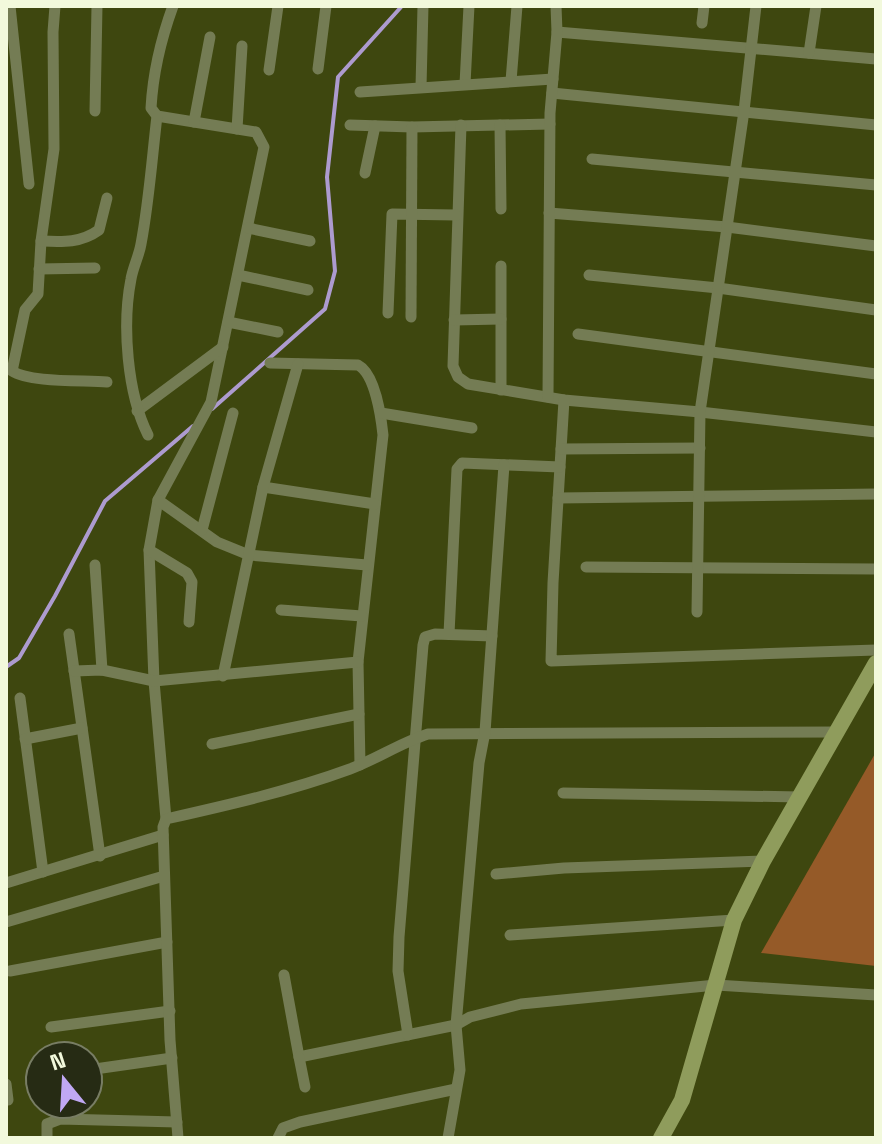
<svg xmlns="http://www.w3.org/2000/svg" width="882" height="1144" font-family="'Space Grotesk',sans-serif">
  <style>
    .green { fill: #955a28 }
    .lines { fill: none; stroke-linecap: round; stroke-linejoin: round }
    .stream { stroke: #ad9bcf; stroke-width: 4 }
    .street { stroke: #747c54; stroke-width: 11 }
    .secondary { stroke: #8f9c5c; stroke-width: 16 }
  </style>
  <rect width="100%" height="100%" fill="#3e470f"/>
  <path class="green" d="M876 752V966L761 953Z"/>
  <g class="lines">
    <g class="stream">
      <path d="M212 409 325 309 335 271 327 177 338 77 402 6"/>
      <path d="M6 667 19 658 55 596 105 501 193 426"/>
    </g>
    <g class="street">
      <path d="M10 6 29 184"/>
      <path d="M55 6 53 32 54 149 41 241 38 294 25 310 12 371C30 383 84 380 107 382"/>
      <path d="M702 23 704 6"/>
      <path d="M557 32 876 59"/>
      <path d="M809 53 816 6"/>
      <path d="M318 69 326 6"/>
      <path d="M269 70 278 6"/>
      <path d="M511 81 517 6"/>
      <path d="M465 84 469 6"/>
      <path d="M421 87 423 6"/>
      <path d="M360 92 553 79"/>
      <path d="M552 93 876 125"/>
      <path d="M95 111 97 6"/>
      <path d="M157 116 256 132 264 147 211 402 158 500 149 550 154 681 166 819"/>
      <path d="M194 122 210 37"/>
      <path d="M350 125 412 127 550 124"/>
      <path d="M461 125 453 366 458 377 468 384 564 400 700 412 876 432"/>
      <path d="M500 125 501 209"/>
      <path d="M237 129 242 46"/>
      <path d="M592 159 876 185"/>
      <path d="M365 173 375 126"/>
      <path d="M549 213 727 227 876 246"/>
      <path d="M248 228 310 241"/>
      <path d="M41 241C63 242 81 243 99 230L107 198"/>
      <path d="M501 266V390"/>
      <path d="M39 269 95 268"/>
      <path d="M238 275 308 290"/>
      <path d="M589 275 718 288 876 310"/>
      <path d="M388 313 392 214 456 215"/>
      <path d="M411 317 412 127"/>
      <path d="M454 320 501 319"/>
      <path d="M228 322 278 332"/>
      <path d="M578 334 876 374"/>
      <path d="M270 363 358 365C375 374 381 416 383 435L358 662 360 765"/>
      <path d="M548 397 550 113 557 32 556 6"/>
      <path d="M564 400 553 583 551 661 876 650"/>
      <path d="M137 411 223 347"/>
      <path d="M381 413 472 428"/>
      <path d="M148 435C127 393 122 325 131 279 133 267 139 256 141 244 149 202 152 158 157 116L151 108C153 72 161 39 173 6"/>
      <path d="M561 449 700 448"/>
      <path d="M263 487 375 504"/>
      <path d="M558 498 876 494"/>
      <path d="M158 500 217 542 249 555 367 565"/>
      <path d="M202 530 233 413"/>
      <path d="M149 550 187 573 192 582 189 622"/>
      <path d="M95 565 102 670"/>
      <path d="M586 567 876 569"/>
      <path d="M281 610 362 616"/>
      <path d="M697 612 700 412 744 111 756 6"/>
      <path d="M69 634 100 856"/>
      <path d="M449 634 457 469 462 463 560 467"/>
      <path d="M74 671 102 670 154 681 358 662"/>
      <path d="M223 676 263 487 298 364"/>
      <path d="M20 698 43 872"/>
      <path d="M25 739 82 728"/>
      <path d="M212 744 359 714"/>
      <path d="M563 793 800 797"/>
      <path d="M496 874 564 868 763 861"/>
      <path d="M6 883 163 835"/>
      <path d="M6 922 164 876"/>
      <path d="M510 935 734 920"/>
      <path d="M10 971 167 942"/>
      <path d="M284 975 299 1057 456 1025 470 1017 521 1004 716 985 876 995"/>
      <path d="M51 1027 170 1011"/>
      <path d="M408 1035 398 971 399 937 423 645 425 637 435 634 492 636"/>
      <path d="M299 1057 305 1087"/>
      <path d="M88 1070 172 1058"/>
      <path d="M6 1084 8 1100"/>
      <path d="M47 1138V1124L60 1119 177 1122"/>
      <path d="M178 1138 170 1040 163 827 166 819C228 805 290 791 350 769 377 759 400 743 428 734L837 732"/>
      <path d="M278 1138 283 1128 300 1122 456 1089"/>
      <path d="M448 1138 460 1070 456 1025 479 763 485 732 504 465"/>
    </g>
    <path class="secondary" d="M661 1138 682 1100 734 920 763 861 876 663"/>
  </g>
  <rect width="882" height="1144" fill="none" stroke="#f2f9dc" stroke-width="16"/>
  <g transform="translate(64 1080) rotate(342)"><circle r="38" fill="#262b14" stroke="#787d64" stroke-width="2"/>
  <path d="M0-6L14 30L0 20L-14 30Z" fill="#c0a8f4"/>
  <text y="-12" font-size="22" font-weight="bold" text-anchor="middle" fill="#f2f9dc">N</text>
  </g>
</svg>
